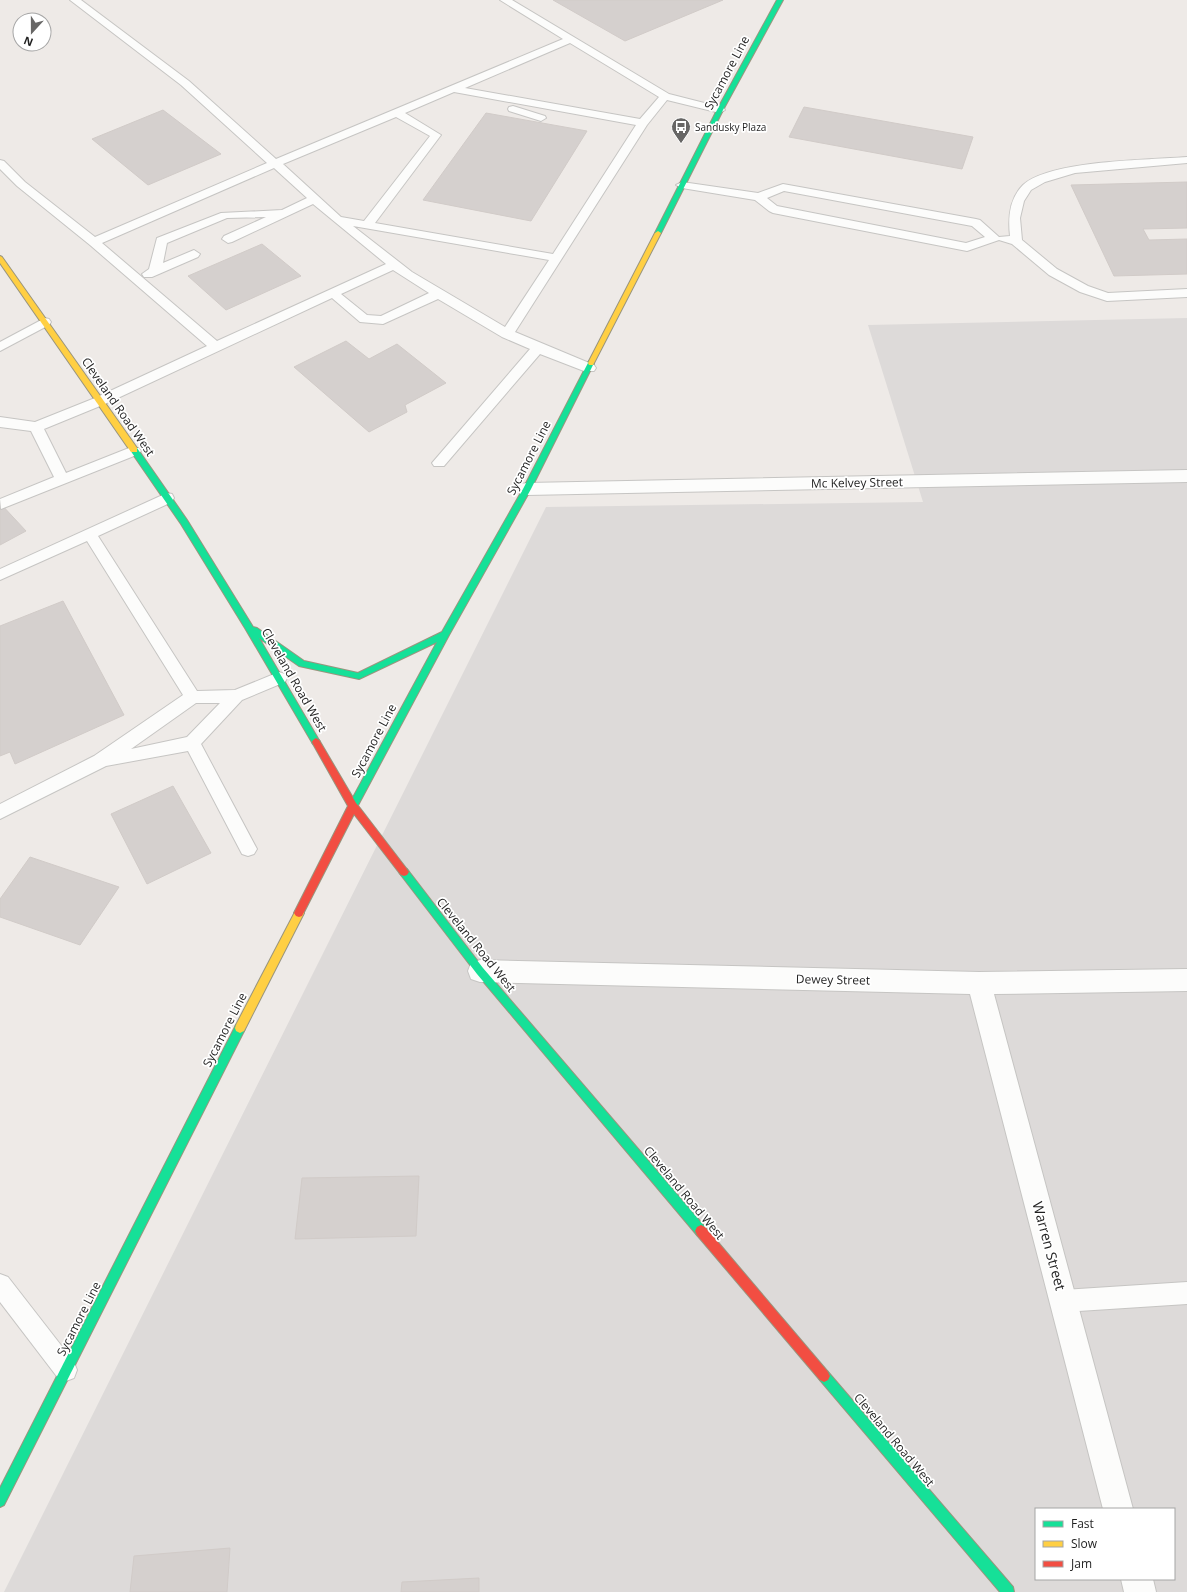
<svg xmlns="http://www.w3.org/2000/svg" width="1187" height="1592" font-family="'Open Sans',sans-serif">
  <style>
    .residential { fill: #dddad9; fill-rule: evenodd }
    .building { fill: #d5d0ce; stroke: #d1cbc8 }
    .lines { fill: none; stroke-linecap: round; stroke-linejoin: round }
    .lane-casing { stroke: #c6c5c3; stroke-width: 2 }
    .street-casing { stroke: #c6c5c3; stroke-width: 2 }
    .fast-casing { stroke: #99957e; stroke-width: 2 }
    .slow-casing { stroke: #99957e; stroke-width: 2 }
    .jam-casing { stroke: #99957e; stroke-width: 2 }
    .lane { fill: #fcfcfb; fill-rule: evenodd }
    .street { fill: #fcfcfb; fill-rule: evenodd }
    .fast { fill: #16e098; fill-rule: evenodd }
    .slow { fill: #ffcf43; fill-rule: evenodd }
    .jam { fill: #f24e42; fill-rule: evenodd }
    .labels { text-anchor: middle; stroke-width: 3.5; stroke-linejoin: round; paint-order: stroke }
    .far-poi-label { font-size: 10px; fill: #1f1f1f; stroke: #fff; text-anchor: start }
    .street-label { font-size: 12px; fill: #1f1f1f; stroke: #fff }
    .near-street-label { font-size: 14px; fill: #1f1f1f; stroke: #fff }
  </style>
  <rect width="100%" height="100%" fill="#eeeae7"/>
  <path class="residential" d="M1187 318V1592H4L546 507 923 502 868 325ZM1036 1509H1174V1579H1036Z"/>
  <g class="building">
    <path d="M553 0H723L625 41Z"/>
    <path d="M804 107 973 137 962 169 789 137Z"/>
    <path d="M163 110 221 154 148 185 92 139Z"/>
    <path d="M486 113 587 131 531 221 423 200Z"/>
    <path d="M1187 182V228L1143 229 1149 240 1187 239V274L1114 276 1071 185Z"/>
    <path d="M262 244 301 276 226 310 188 276Z"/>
    <path d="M346 341 369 359 397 344 446 383 405 405 407 412 369 432 294 367Z"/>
    <path d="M0 503 26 531 0 545Z"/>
    <path d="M63 601 124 715 15 764 10 752 0 756V626Z"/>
    <path d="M173 786 211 853 147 884 111 814Z"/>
    <path d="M30 857 119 887 80 945 0 917V899Z"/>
    <path d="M419 1176 416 1236 295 1239 302 1178Z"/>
    <path d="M230 1548 227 1592H130L134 1556Z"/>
    <path d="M479 1578V1592H401L402 1582Z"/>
  </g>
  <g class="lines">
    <g class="lane-casing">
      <g id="lane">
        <path d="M70 0H81L189 81 276 159 563 39 500 0H512L669 94 724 108 725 110 720 113 667 100 647 125 515 332 594 365 596 368 594 371H584L540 354 444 466H434L432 463 530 349 502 337 438 299 383 324 360 322 332 298 105 404 44 429 66 473 129 448H139L141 451 139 454 1 509 0 499 54 477 31 431 0 427V417L35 422 95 398 207 346 90 245 17 186 0 169V160L4 161 25 182 95 237 267 163 181 85ZM570 43 659 97 640 119 465 88ZM454 92 636 125 553 254 375 223 441 135 405 113ZM396 117 430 136 364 221 341 217 283 164ZM274 168 307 198 282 210 221 213 157 238 149 269 142 274 144 277H152L198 257 200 254 194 250 163 263 167 243 227 218 266 217 224 236 222 239 228 243 232 242 313 204 386 264 217 341 102 243ZM353 226 549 260 505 327 412 272ZM393 270 429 293 381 316 367 315 341 294Z"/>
        <path d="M513 106 545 116 546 118 541 121 509 111 508 109 509 107Z"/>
        <path d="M1187 157V163L1075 173 1045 182 1031 190 1024 201 1020 218 1022 240 1057 269 1088 286 1108 293 1187 289V297L1107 301 1080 292 1049 275 1012 244 999 240 967 251 773 213 769 211 755 200 682 188 676 185 682 182 758 193 783 184 976 219 980 220 999 237 1010 236C1008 218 1009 199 1023 185 1050 160 1149 160 1187 157ZM784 191 972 226 985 237 966 243 777 206 767 198Z"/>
        <path d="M45 318 49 319 51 322 49 325 0 351V342Z"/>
        <path d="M167 493 172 494 174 498 172 502 98 536 197 691 235 690 279 672 285 674 287 678 285 682 242 700 201 744 257 849 254 854 248 856 242 854 188 751 106 766 0 819V804L94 756 183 695 87 541 0 580V569ZM196 703H220L187 737 131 749Z"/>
        <path d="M0 1274 8 1277 74 1362 77 1370 74 1378 66 1381 58 1378 0 1302Z"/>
        <path d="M1187 1282V1304L1063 1312 1055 1309 1052 1301 1055 1293 1063 1290Z"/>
      </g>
    </g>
    <g class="street-casing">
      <g id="street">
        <path d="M1187 470V482L527 495 520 494 518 489 520 484 527 483Z"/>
        <path d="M480 960 979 972 1187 969V991L994 994 1133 1509H1103L970 994 480 982 471 979 468 971 471 963Z"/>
        <path d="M1121 1579H1153L1156 1592H1124Z"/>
      </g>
    </g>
    <g class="fast-casing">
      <g id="fast">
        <path d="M777 0H783L723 110 661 233 656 234 655 233 717 110Z"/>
        <path d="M589 361H593L594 363 531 489 449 635 356 809H350L348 806 350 803 437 642 359 679 299 666 259 638 320 742 319 744H313L245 628 181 524 130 450 131 448H137L187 520 253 627 257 628 304 661 358 673 442 632 523 489Z"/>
        <path d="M404 868 407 869 483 968 705 1227 707 1231 705 1235 701 1237 697 1235 477 974 401 875 399 872 401 869Z"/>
        <path d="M240 1023 244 1025 245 1028 244 1031 4 1505 0 1507V1488L236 1025Z"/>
        <path d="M824 1370 828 1372 1013 1587 1014 1592H1000L820 1380 818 1376 820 1372Z"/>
      </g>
    </g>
    <g class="slow-casing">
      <g id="slow">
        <path d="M658 231 661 233 594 363 593 365H589L588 363 655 233Z"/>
        <path d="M0 256 2 257 137 448V452H131L0 263Z"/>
        <path d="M299 909 302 910 304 913 244 1031 240 1033 236 1031 235 1028 236 1025 296 910Z"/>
      </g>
    </g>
    <g class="jam-casing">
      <g id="jam">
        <path d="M316 738 319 740 356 803 409 872 407 875 404 876 401 875 354 814 302 916 299 917 296 916 294 913 348 806 312 742 313 740Z"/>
        <path d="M701 1225 705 1227 828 1372 830 1376 828 1380 824 1382 820 1380 697 1235 695 1231 697 1227Z"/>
      </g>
    </g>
    <use href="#lane" class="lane"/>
    <use href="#street" class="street"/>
    <use href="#fast" class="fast"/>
    <use href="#slow" class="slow"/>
    <use href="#jam" class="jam"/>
  </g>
  <defs>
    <g id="bus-pin" transform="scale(1)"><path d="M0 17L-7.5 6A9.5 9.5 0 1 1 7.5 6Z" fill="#676665" stroke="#fff"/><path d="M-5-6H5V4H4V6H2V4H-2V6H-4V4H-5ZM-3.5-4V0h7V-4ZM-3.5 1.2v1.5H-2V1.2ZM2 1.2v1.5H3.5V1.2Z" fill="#fff"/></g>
  </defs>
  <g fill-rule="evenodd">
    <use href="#bus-pin" x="681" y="127"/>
  </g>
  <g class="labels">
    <g class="far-poi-label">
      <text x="695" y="131">Sandusky Plaza</text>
    </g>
    <g class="street-label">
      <text transform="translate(727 73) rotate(-62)" y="4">Sycamore Line</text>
      <text transform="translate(118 407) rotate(55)" y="4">Cleveland Road West</text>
      <text transform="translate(529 458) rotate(-63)" y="4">Sycamore Line</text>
      <text transform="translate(857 483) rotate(-1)" y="4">Mc Kelvey Street</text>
      <text transform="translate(294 680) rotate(60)" y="4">Cleveland Road West</text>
      <text transform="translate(374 741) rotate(-62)" y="4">Sycamore Line</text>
      <text transform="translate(476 945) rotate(51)" y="4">Cleveland Road West</text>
      <text transform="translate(833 980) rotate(1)" y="4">Dewey Street</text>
      <text transform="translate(225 1030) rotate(-63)" y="4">Sycamore Line</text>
      <text transform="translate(684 1193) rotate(50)" y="4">Cleveland Road West</text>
      <text transform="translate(79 1319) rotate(-63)" y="4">Sycamore Line</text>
      <text transform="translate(894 1440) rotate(50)" y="4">Cleveland Road West</text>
    </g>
    <g class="near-street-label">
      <text transform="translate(1049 1246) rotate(75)" y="5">Warren Street</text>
    </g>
  </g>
  <rect x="1035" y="1508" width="140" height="72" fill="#ffffff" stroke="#a5a5a5"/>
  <rect x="1043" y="1521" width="20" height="6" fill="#16e098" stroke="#a5a5a5"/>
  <text x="1071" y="1528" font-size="12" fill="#1f1f1f">Fast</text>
  <rect x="1043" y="1541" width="20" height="6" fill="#ffcf43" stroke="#a5a5a5"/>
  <text x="1071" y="1548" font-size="12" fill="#1f1f1f">Slow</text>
  <rect x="1043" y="1561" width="20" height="6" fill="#f24e42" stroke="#a5a5a5"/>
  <text x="1071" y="1568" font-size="12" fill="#1f1f1f">Jam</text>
  <g transform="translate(32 32) rotate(201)"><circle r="19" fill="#ffffff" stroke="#a5a5a5"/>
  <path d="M0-3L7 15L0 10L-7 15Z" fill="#676665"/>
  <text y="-6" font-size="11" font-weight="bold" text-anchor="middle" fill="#1f1f1f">N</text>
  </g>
</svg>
